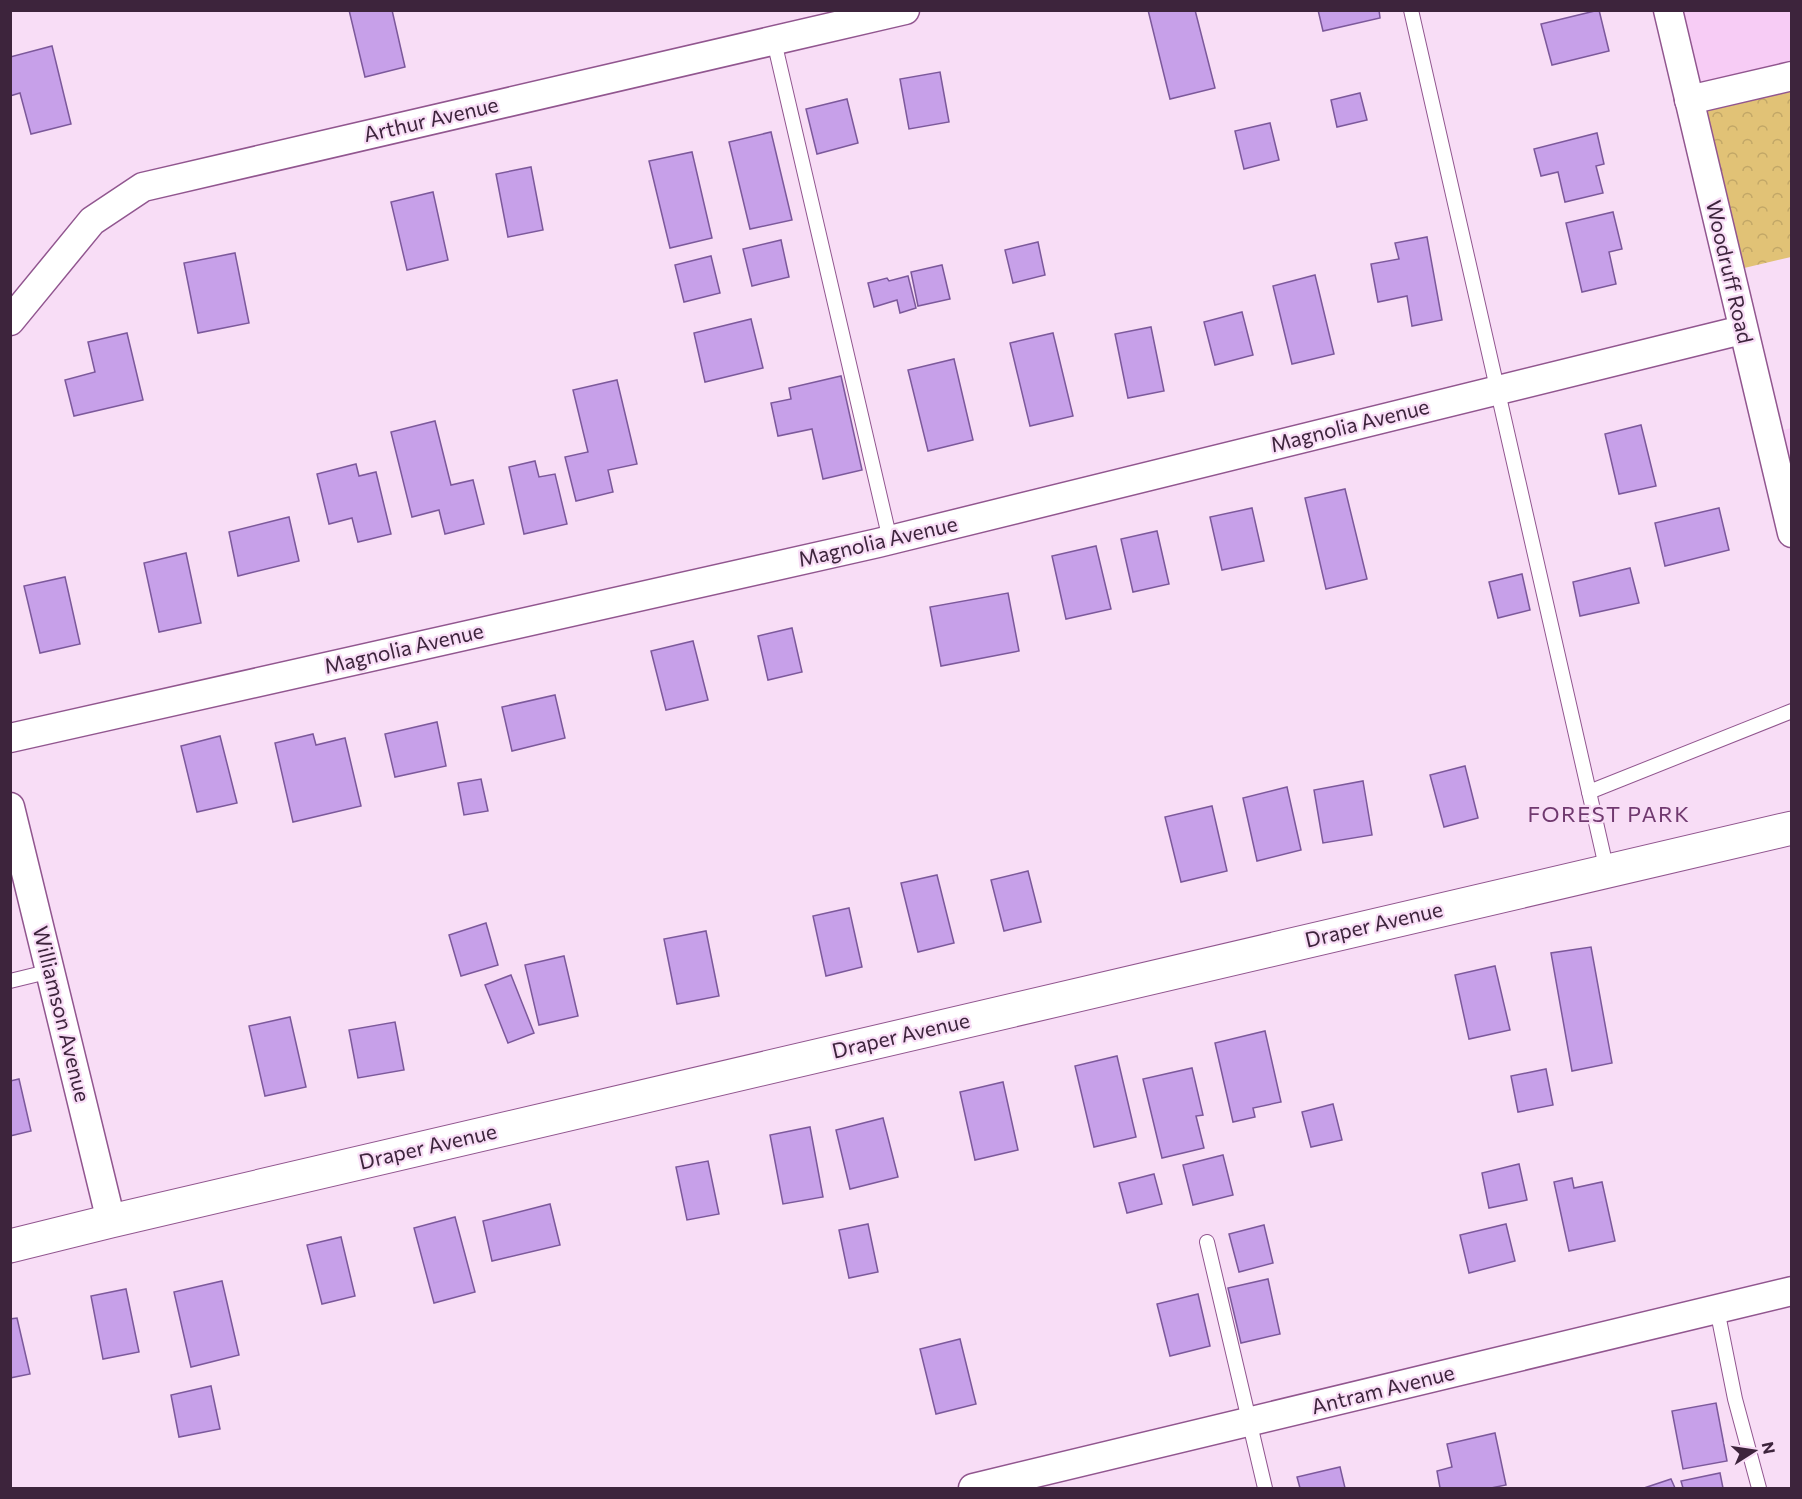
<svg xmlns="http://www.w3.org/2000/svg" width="1802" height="1499" font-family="Commissioner,sans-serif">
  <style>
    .built { fill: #f7ccf5 }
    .park { fill: url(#park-crowns) }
    .building { fill: #c7a0e9; stroke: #7c589b; stroke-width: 1.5 }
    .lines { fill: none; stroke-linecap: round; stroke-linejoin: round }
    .service-casing { stroke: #91568f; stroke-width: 16 }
    .minor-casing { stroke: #91568f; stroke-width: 31 }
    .tertiary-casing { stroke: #91568f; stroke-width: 35 }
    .service { stroke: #fff; stroke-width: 14 }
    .minor { stroke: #fff; stroke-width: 28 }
    .tertiary { stroke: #fff; stroke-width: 33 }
    .labels { text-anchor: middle; stroke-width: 4.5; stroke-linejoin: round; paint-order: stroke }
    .street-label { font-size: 21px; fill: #3d243c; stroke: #f8ddf6 }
    .neighbourhood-label { font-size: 22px; letter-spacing: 1.5px; fill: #70396f; stroke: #f8ddf6 }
  </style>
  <defs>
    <pattern id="park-crowns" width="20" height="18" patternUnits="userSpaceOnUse" patternTransform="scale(1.5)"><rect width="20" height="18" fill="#e1c276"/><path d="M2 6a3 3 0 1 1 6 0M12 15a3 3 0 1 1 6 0" fill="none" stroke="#c2a767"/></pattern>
  </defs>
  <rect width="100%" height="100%" fill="#f8ddf6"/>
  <g class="built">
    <path d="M1681 11H1791V62L1699 85Z"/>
    <path d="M1791 428V495L1778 432Z"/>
  </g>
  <path class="park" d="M1791 62V257L1740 269 1699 85Z"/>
  <g class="building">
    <path d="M349 10H392L405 67 365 77Z"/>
    <path d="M1148 10H1195L1215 88 1170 99Z"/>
    <path d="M1318 10H1379L1380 18 1323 31Z"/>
    <path d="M1599 10 1609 51 1552 65 1541 24Z"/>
    <path d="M52 46 71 124 31 134 20 93 10 96V57Z"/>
    <path d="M940 72 949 122 909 129 900 79Z"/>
    <path d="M1360 93 1367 120 1337 127 1331 100Z"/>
    <path d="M847 99 858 143 817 154 806 109Z"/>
    <path d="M1270 123 1279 160 1244 169 1235 131Z"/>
    <path d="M771 132 792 220 750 229 729 142Z"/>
    <path d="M1597 133 1604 164 1596 166 1603 193 1565 202 1558 172 1541 176 1534 149Z"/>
    <path d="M692 152 712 238 670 248 649 161Z"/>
    <path d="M531 167 543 230 508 237 496 174Z"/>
    <path d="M433 192 448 260 407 270 391 202Z"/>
    <path d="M1613 212 1622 249 1609 252 1616 284 1582 292 1566 223Z"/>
    <path d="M1427 237 1442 320 1412 326 1407 296 1378 302 1371 264 1399 259 1395 243Z"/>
    <path d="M781 240 789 277 752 286 743 249Z"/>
    <path d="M1038 242 1045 275 1013 283 1005 250Z"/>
    <path d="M235 253 249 323 198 333 184 263Z"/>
    <path d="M711 256 720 293 684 302 675 265Z"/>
    <path d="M942 265 950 299 918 306 911 272Z"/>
    <path d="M1315 275 1334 354 1292 364 1273 286Z"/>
    <path d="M908 276 916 308 900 313 897 300 874 307 868 283 887 278 889 281Z"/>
    <path d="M1242 312 1253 355 1215 365 1204 322Z"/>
    <path d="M751 319 763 368 705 382 694 333Z"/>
    <path d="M1151 327 1164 391 1128 398 1115 334Z"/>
    <path d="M127 333 143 400 74 416 65 380 95 372 88 342Z"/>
    <path d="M1053 333 1073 416 1030 426 1010 343Z"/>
    <path d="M954 359 973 440 928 451 908 370Z"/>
    <path d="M841 376 862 470 823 479 812 429 778 436 771 403 791 399 789 388Z"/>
    <path d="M617 380 637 464 608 470 613 492 576 501 565 457 588 452 573 390Z"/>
    <path d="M435 421 451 485 473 480 484 524 445 534 439 510 412 517 391 432Z"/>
    <path d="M1641 425 1656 486 1619 494 1605 434Z"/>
    <path d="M535 461 539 477 555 474 567 524 524 534 509 467Z"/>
    <path d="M356 464 359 476 376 472 391 534 358 542 352 518 329 524 317 474Z"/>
    <path d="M1345 489 1367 579 1326 589 1305 498Z"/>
    <path d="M1252 508 1264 561 1222 570 1210 517Z"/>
    <path d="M1719 508 1729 550 1665 566 1655 523Z"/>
    <path d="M289 517 299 561 238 576 229 532Z"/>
    <path d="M1157 531 1169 584 1133 592 1121 539Z"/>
    <path d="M1096 546 1111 609 1066 619 1052 556Z"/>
    <path d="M186 553 201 623 159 632 144 563Z"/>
    <path d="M1630 568 1639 603 1580 616 1573 582Z"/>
    <path d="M1522 574 1530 610 1498 618 1489 582Z"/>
    <path d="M65 577 80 644 40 653 24 586Z"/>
    <path d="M1008 593 1019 651 941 666 930 607Z"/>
    <path d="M792 628 802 672 768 680 758 636Z"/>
    <path d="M693 641 708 700 666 710 651 651Z"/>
    <path d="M555 695 565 738 512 751 502 707Z"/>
    <path d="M437 722 446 766 395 777 385 734Z"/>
    <path d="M313 734 316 745 345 738 361 806 293 822 275 743Z"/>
    <path d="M220 736 237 803 197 812 181 746Z"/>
    <path d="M1465 766 1478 818 1444 827 1430 775Z"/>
    <path d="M481 779 488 811 464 815 458 783Z"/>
    <path d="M1363 781 1372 835 1323 843 1314 790Z"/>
    <path d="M1287 787 1301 850 1257 861 1243 798Z"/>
    <path d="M1212 806 1227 871 1181 882 1165 817Z"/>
    <path d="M1028 871 1041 922 1004 931 991 880Z"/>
    <path d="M937 875 954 943 918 952 901 883Z"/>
    <path d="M849 908 862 967 826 976 813 916Z"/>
    <path d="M486 923 498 965 461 976 449 935Z"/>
    <path d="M706 931 719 996 677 1004 664 939Z"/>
    <path d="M1591 947 1612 1063 1572 1071 1551 953Z"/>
    <path d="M564 956 578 1016 539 1025 525 965Z"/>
    <path d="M1495 966 1510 1030 1469 1039 1455 975Z"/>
    <path d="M511 975 534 1033 508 1043 485 985Z"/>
    <path d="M290 1017 306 1087 265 1096 249 1026Z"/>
    <path d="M395 1022 404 1070 358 1078 349 1030Z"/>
    <path d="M1265 1031 1281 1102 1253 1108 1255 1117 1233 1122 1215 1043Z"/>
    <path d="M1117 1056 1136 1137 1094 1147 1075 1066Z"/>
    <path d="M1192 1068 1203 1115 1196 1116 1204 1148 1162 1158 1143 1079Z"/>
    <path d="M1546 1069 1553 1105 1518 1112 1511 1076Z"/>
    <path d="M19 1079 31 1131 10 1136V1081Z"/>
    <path d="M1003 1082 1018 1150 975 1160 960 1092Z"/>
    <path d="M1333 1104 1342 1140 1311 1147 1302 1112Z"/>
    <path d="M883 1118 898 1177 850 1189 836 1130Z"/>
    <path d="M810 1127 823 1197 783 1204 770 1135Z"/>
    <path d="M1223 1155 1233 1195 1193 1205 1183 1165Z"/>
    <path d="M708 1161 719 1214 687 1220 676 1167Z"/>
    <path d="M1519 1164 1527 1200 1489 1208 1482 1173Z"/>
    <path d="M1154 1174 1162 1204 1127 1213 1119 1183Z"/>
    <path d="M1572 1178 1574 1188 1602 1182 1615 1241 1569 1251 1554 1182Z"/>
    <path d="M550 1204 560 1245 492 1261 483 1221Z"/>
    <path d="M455 1217 475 1292 434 1303 414 1228Z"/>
    <path d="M868 1224 878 1272 849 1278 839 1230Z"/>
    <path d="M1506 1224 1515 1261 1469 1273 1460 1235Z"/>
    <path d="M1264 1225 1273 1263 1239 1272 1229 1234Z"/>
    <path d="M341 1237 355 1296 322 1304 307 1245Z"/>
    <path d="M1268 1279 1280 1334 1241 1343 1228 1288Z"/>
    <path d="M222 1281 239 1355 191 1367 174 1292Z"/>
    <path d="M126 1289 139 1352 103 1359 91 1296Z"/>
    <path d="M1198 1294 1210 1346 1170 1356 1157 1304Z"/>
    <path d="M17 1318 30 1374 10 1378V1319Z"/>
    <path d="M960 1339 976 1404 936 1414 920 1349Z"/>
    <path d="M211 1386 220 1429 179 1437 171 1395Z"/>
    <path d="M1716 1403 1727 1461 1683 1469 1672 1411Z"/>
    <path d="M1495 1433 1506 1485 1491 1488H1440L1437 1471 1452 1467 1447 1444Z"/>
    <path d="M1340 1467 1345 1488H1300L1297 1477Z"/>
    <path d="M1720 1473 1723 1488H1683L1681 1481Z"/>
    <path d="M1671 1479 1675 1488H1644Z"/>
  </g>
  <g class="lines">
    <g class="service-casing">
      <g id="service">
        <path d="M1411 10 1607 871"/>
        <path d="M774 41 890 540"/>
        <path d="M1589 792 1792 711"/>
        <path d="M10 981 51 971"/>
        <path d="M1207 1242 1265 1488"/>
        <path d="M1717 1309 1735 1399 1759 1488"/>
      </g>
    </g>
    <g class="minor-casing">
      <g id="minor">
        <path d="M1668 10 1792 533"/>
        <path d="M1689 100 1792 76"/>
        <path d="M10 321 92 221 143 187 905 10"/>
        <path d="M10 738 878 543 1742 330"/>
        <path d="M10 807 111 1221"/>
        <path d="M973 1488 1792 1291"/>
      </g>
    </g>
    <g class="tertiary-casing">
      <path id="tertiary" d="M10 1246 111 1221 1792 828"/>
    </g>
    <use href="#service" class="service"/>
    <use href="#minor" class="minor"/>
    <use href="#tertiary" class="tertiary"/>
  </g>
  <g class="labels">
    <g class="street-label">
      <text transform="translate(431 120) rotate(-13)" y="7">Arthur Avenue</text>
      <text transform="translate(1729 272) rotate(77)" y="7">Woodruff Road</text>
      <text transform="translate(1350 426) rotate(-14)" y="7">Magnolia Avenue</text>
      <text transform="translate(878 542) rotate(-13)" y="7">Magnolia Avenue</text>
      <text transform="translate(404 649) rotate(-13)" y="7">Magnolia Avenue</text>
      <text transform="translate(1374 925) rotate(-13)" y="7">Draper Avenue</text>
      <text transform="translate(61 1014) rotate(76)" y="7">Williamson Avenue</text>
      <text transform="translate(901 1036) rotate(-13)" y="7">Draper Avenue</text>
      <text transform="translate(428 1147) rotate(-13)" y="7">Draper Avenue</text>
      <text transform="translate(1383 1390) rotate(-14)" y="7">Antram Avenue</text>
    </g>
    <g class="neighbourhood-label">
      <text x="1609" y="822">FOREST PARK</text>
    </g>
  </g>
  <rect width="1802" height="1499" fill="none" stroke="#3d243c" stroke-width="24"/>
  <g transform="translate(1754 1451) rotate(78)" stroke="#f8ddf6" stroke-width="4.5" paint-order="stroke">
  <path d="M0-4.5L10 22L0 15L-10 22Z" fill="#3d243c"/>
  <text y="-9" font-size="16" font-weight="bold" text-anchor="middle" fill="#3d243c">N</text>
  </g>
</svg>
